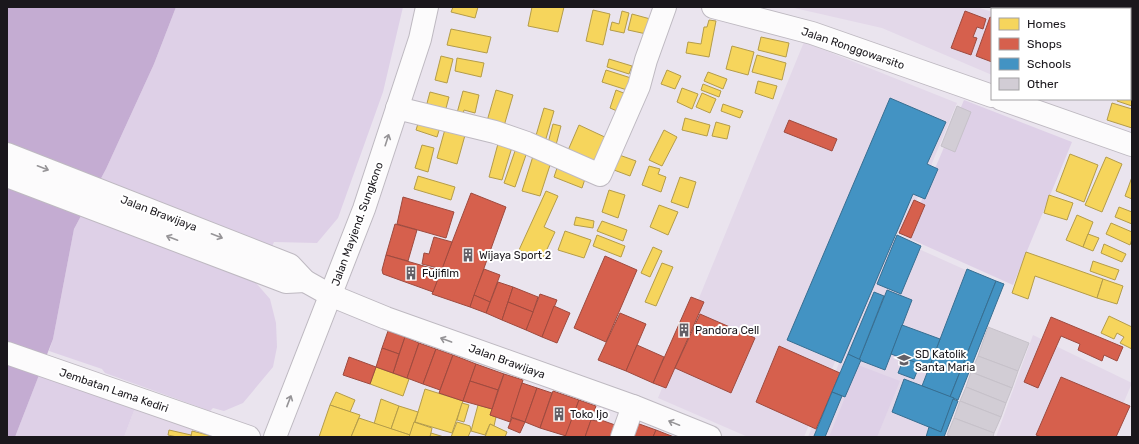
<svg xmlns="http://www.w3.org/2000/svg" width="1139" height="444" font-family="Rubik,sans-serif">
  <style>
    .built { fill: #e3d8e9 }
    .green { fill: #ded0e7 }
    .water { fill: #c4acd2 }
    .homes { fill: #f6d55c; stroke: #b49c49 }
    .shops { fill: #d6604d; stroke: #9e4a3e }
    .schools { fill: #4393c3; stroke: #376e91 }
    .building { fill: #d2cdd5; stroke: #c6c1c9 }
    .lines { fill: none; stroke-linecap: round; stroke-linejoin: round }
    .minor-casing { stroke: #beb9c1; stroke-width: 24 }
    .major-casing { stroke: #beb9c1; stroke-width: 24 }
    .minor { stroke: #fcfbfc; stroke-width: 22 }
    .major { stroke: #fcfbfc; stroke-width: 22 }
    .oneway { stroke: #969497 }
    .labels { text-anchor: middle; stroke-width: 4; stroke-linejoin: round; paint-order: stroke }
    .street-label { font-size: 11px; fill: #1a171c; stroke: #fff }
    .poi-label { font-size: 11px; fill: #1a171c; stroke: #fff; text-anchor: start }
  </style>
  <rect width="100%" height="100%" fill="#eae4ee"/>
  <g class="built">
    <path d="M790 7H977L992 12V75L882 28Z"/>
    <path d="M804 42 957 103 903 233 890 228 804 437H748L658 398Z"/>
    <path d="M892 237 997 284 938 437H808Z"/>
    <path d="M1033 335 1132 383 1109 437H996Z"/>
    <path d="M135 408 216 437H124Z"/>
  </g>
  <g class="green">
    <path d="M176 7H403L383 92 338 218 317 243 274 242 256 283 270 299 276 323 277 347 273 367 243 403 224 411 213 408 210 411 105 373 102 369 49 351 53 339 74 229 106 169 154 64Z"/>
    <path d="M964 100 1072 142 1013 285 906 237Z"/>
    <path d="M858 365 900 381 877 437H829Z"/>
    <path d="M39 375 135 408 124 437H15Z"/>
  </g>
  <path class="water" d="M7 7H176L154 64 106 169 74 229 53 339 15 437H7Z"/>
  <g class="homes">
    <path d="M453 7H478L475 18 451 12Z"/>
    <path d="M532 7H564L558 32 528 26Z"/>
    <path d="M1087 7H1114V9H1086Z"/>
    <path d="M593 10 610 14 603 45 586 41Z"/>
    <path d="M622 11 629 13 624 33 610 30 612 22 619 24Z"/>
    <path d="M632 14 654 20 651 35 628 30Z"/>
    <path d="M709 20 716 21 709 57 686 53 688 42 701 44 704 27H707Z"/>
    <path d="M1130 28 1132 29V45L1130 50Z"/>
    <path d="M451 29 491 37 487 53 447 45Z"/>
    <path d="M761 37 789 43 786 57 758 50Z"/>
    <path d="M732 46 754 52 748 75 726 69Z"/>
    <path d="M757 55 786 63 782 80 752 72Z"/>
    <path d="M441 56 453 59 447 83 435 80Z"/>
    <path d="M457 58 484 63 481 77 455 71Z"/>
    <path d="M609 59 632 66 629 74 607 67Z"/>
    <path d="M606 70 631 78 627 90 602 82Z"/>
    <path d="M667 70 681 76 675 89 661 84Z"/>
    <path d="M708 72 727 79 723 89 704 81Z"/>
    <path d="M758 81 777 86 773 99 755 93Z"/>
    <path d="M703 84 721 91 719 97 701 90Z"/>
    <path d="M682 88 698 94 692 109 677 102Z"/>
    <path d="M1130 89 1132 90V106L1117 101 1118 99H1130Z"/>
    <path d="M496 90 513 95 504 126 487 121Z"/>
    <path d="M616 90 631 96 624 114 610 108Z"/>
    <path d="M463 91 479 95 475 113 464 110 463 114 457 113Z"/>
    <path d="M430 92 449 97 445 112 426 107Z"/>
    <path d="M702 93 716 99 710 113 696 107Z"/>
    <path d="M1112 103 1132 109V128L1107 120Z"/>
    <path d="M723 104 743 111 740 118 721 111Z"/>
    <path d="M544 108 554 111 545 142 535 139Z"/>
    <path d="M420 117 441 124 437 137 416 130Z"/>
    <path d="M685 118 710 125 707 136 682 130Z"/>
    <path d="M447 122 467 128 457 164 437 158Z"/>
    <path d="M716 122 730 126 727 139 712 136Z"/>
    <path d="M553 124 561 126 556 145 548 143Z"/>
    <path d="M579 125 609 139 596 168 566 155Z"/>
    <path d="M664 130 677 137 662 166 649 160Z"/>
    <path d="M499 140 513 144 502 180 489 177Z"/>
    <path d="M422 145 434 148 428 172 415 168Z"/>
    <path d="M516 148 527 152 515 187 504 183Z"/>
    <path d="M611 152 636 161 630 176 606 167Z"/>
    <path d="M534 153 552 159 540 196 522 191Z"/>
    <path d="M1070 154 1098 165 1084 202 1056 191Z"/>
    <path d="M1106 157 1122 164 1102 212 1085 205Z"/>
    <path d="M559 162 587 173 582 188 554 177Z"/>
    <path d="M649 166 660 169 658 174 666 177 661 192 642 185Z"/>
    <path d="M418 176 455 187 451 200 414 189Z"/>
    <path d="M680 177 696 182 688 208 671 202Z"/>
    <path d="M1132 177V199L1125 196Z"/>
    <path d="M609 190 625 195 618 218 602 212Z"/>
    <path d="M546 191 558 196 544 227 555 232 542 260 519 250Z"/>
    <path d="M1049 195 1073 203 1067 220 1044 213Z"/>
    <path d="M659 205 678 212 668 235 650 227Z"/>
    <path d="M1119 207 1132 212V224L1115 217Z"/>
    <path d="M1077 215 1093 222 1083 247 1066 240Z"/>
    <path d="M576 217 594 221 593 228 574 225Z"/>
    <path d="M602 221 627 230 623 241 597 231Z"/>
    <path d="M1111 223 1132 232V239L1130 245 1106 234Z"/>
    <path d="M565 231 591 240 584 258 558 250Z"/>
    <path d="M1088 234 1099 238 1093 251 1083 247Z"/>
    <path d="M597 235 625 246 621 257 593 246Z"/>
    <path d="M1104 244 1126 254 1122 262 1101 253Z"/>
    <path d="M653 247 662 251 650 277 641 273Z"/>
    <path d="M1026 252 1103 279 1097 298 1035 276 1028 299 1012 293Z"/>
    <path d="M1093 261 1119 270 1115 280 1090 271Z"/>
    <path d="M662 263 673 267 656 306 645 302Z"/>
    <path d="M1103 279 1123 286 1117 304 1097 298Z"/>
    <path d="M1109 316 1132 327V349L1120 343 1124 337 1117 333 1114 339 1101 333Z"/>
    <path d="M376 367 409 379 403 396 370 384Z"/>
    <path d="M425 389 463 401 452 433 415 422Z"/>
    <path d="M336 392 355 400 350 412 330 405Z"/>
    <path d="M381 399 399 406 391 429 374 424Z"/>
    <path d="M462 403 469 405 464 422 457 420Z"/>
    <path d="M330 405 360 415 351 437H319Z"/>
    <path d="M478 405 492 409 490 415 496 417 494 426 490 424 485 435 471 431Z"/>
    <path d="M399 406 418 412 410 435 391 429Z"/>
    <path d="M359 418 410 435 409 437H351Z"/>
    <path d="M414 422 432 428 430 437H409Z"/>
    <path d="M457 422 470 426 471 430 468 437H451Z"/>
    <path d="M490 424 507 432 505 437H485Z"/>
    <path d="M169 430 191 435V437H177L168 435Z"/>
    <path d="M192 431 212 436 211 437H191Z"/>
    <path d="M431 433 444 437H430Z"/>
  </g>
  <g class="shops">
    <path d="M1026 7H1043L1042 9H1029Z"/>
    <path d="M1048 7H1079L1078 9H1047Z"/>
    <path d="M965 11 986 19 983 29 977 27 973 37 977 38 971 55 951 48Z"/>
    <path d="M990 17 992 18V62L976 56Z"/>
    <path d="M789 120 837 139 832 151 784 132Z"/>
    <path d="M471 193 506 207 470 307 432 294Z"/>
    <path d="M403 197 454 212 446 238 397 224Z"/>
    <path d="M914 200 925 205 911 238 899 233Z"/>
    <path d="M395 224 417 230 408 261 386 255Z"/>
    <path d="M434 237 452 242 442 269 422 264 424 253 429 254Z"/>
    <path d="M386 255 441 271 433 292 383 274 382 270Z"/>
    <path d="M605 256 637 270 606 342 574 328Z"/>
    <path d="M484 269 500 275 490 302 474 295Z"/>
    <path d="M498 282 513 287 502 320 486 313Z"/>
    <path d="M513 287 538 297 533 312 508 302Z"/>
    <path d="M540 294 557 300 542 337 526 330Z"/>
    <path d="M474 295 490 302 486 313 470 307Z"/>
    <path d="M691 297 704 302 666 388 653 383Z"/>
    <path d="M508 302 533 312 526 330 502 320Z"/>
    <path d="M554 306 570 313 557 343 542 337Z"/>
    <path d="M620 313 646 324 626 371 598 360Z"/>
    <path d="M700 314 755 338 731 393 675 368Z"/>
    <path d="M1051 317 1123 347 1117 361 1104 355 1102 361 1078 350 1080 344 1061 336 1038 388 1024 382Z"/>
    <path d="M388 331 405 337 399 354 382 348Z"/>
    <path d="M405 337 419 343 407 378 393 373Z"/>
    <path d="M419 343 436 349 423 384 407 378Z"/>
    <path d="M637 345 664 357 653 383 626 371Z"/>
    <path d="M779 346 840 373 816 429 756 402Z"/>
    <path d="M382 348 399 354 393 373 376 367Z"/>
    <path d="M436 349 453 355 440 390 423 384Z"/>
    <path d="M453 355 476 364 463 401 439 393Z"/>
    <path d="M349 357 376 367 370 384 343 375Z"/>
    <path d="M476 364 504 374 498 390 470 381Z"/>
    <path d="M504 374 523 380 510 422 490 415Z"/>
    <path d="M1061 377 1130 406 1116 437H1041L1036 435Z"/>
    <path d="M470 381 498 390 492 409 463 401Z"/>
    <path d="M522 383 537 388 525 422 511 417Z"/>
    <path d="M537 388 552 393 540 428 525 422Z"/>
    <path d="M553 391 579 400 566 436 540 428Z"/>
    <path d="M579 400 596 406 585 437H565Z"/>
    <path d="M512 418 525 422 520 433 508 428Z"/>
    <path d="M598 419 618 426 620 437H585L591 420 597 421Z"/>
    <path d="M631 421 656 430 653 437H625Z"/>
    <path d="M656 430 674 437H653Z"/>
  </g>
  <g class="schools">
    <path d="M890 98 946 122 927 164 938 169 925 199 913 194 841 363 787 340Z"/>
    <path d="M897 235 921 246 901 294 877 284Z"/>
    <path d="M967 269 996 281 950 397 922 386Z"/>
    <path d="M996 281 1004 284 958 400 950 397Z"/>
    <path d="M887 290 912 300 885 370 859 360Z"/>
    <path d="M874 292 884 296 859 360 848 354Z"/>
    <path d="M902 325 940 339 929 368 891 354Z"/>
    <path d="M848 354 861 360 845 397 832 392Z"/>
    <path d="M904 358 920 364 914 379 898 373Z"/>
    <path d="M904 379 954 398 941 432 892 412Z"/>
    <path d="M832 392 842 396 825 437H817L814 436Z"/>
    <path d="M953 399 958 401 944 437H926L929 427 941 432Z"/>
  </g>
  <g class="building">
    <path d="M992 7H1019L1018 9H997Z"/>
    <path d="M957 106 971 112 955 152 941 146Z"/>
    <path d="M988 327 1029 343 1018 371 978 356Z"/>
    <path d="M978 356 1018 371 1012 388 971 372Z"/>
    <path d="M971 372 1012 388 1006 403 966 387Z"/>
    <path d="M966 387 1006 403 1001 417 960 401Z"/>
    <path d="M960 401 1001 417 994 433 954 418Z"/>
    <path d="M954 418 994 433 993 437H952L947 435Z"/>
  </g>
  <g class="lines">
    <g class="minor-casing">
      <g id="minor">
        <path d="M713 7 812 33 992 96"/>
        <path d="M1001 99 1132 145"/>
        <path d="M397 108 495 132 527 143 600 175 639 86 646 60 665 7"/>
        <path d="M7 353 249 437"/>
        <path d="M622 437 633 406"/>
      </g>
    </g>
    <g class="major-casing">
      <g id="major">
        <path d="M7 154 290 265 305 281 330 295 386 318 633 406 710 437"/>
        <path d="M7 176 286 282 305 281"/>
        <path d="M275 437 364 209 420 39 427 7"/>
      </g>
    </g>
    <use href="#minor" class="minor"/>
    <use href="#major" class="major"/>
  </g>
  <defs><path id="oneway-shaft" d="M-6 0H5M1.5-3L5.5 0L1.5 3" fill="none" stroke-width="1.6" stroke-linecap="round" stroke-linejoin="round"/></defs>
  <g class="oneway">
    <use href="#oneway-shaft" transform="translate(387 140) rotate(-72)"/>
    <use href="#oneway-shaft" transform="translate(43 168) rotate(21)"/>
    <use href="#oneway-shaft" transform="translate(217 236) rotate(21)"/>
    <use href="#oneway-shaft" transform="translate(172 238) rotate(-159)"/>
    <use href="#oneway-shaft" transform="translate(446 340) rotate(-160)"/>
    <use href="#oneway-shaft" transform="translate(289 401) rotate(-69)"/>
    <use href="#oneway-shaft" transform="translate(674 423) rotate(-158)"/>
  </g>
  <defs>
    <g id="building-bare" transform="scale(1.08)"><path d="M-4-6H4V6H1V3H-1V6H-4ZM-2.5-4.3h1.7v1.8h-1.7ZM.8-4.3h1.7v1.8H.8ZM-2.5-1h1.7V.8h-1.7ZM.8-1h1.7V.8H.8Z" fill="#635f66" stroke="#fff" stroke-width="2.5" paint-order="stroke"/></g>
    <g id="school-bare" transform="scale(1.08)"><path d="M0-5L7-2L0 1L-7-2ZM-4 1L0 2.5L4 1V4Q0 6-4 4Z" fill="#635f66" stroke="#fff" stroke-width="2.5" paint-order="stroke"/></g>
  </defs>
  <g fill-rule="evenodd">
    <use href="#building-bare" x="468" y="255"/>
    <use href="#building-bare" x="411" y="273"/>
    <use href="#building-bare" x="684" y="330"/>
    <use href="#school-bare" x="904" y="360"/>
    <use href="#building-bare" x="559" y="414"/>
  </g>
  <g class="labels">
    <g class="street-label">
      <text transform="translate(853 48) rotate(19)" y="4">Jalan Ronggowarsito</text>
      <text transform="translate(159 213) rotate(21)" y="4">Jalan Brawijaya</text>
      <text transform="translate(357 224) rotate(-70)" y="4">Jalan Mayjend. Sungkono</text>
      <text transform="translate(507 361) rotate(20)" y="4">Jalan Brawijaya</text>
      <text transform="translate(114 390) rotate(19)" y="4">Jembatan Lama Kediri</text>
    </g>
    <g class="poi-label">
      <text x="479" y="259">Wijaya Sport 2</text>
      <text x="422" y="277">Fujifilm</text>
      <text x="695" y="334">Pandora Cell</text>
      <text x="915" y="358">SD Katolik<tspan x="915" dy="13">Santa Maria</tspan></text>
      <text x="570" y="418">Toko Ijo</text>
    </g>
  </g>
  <rect width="1139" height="444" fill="none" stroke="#1a171c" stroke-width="16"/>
  <rect x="991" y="8" width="140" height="92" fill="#ffffff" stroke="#a3a2a4"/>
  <rect x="999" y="18" width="20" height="12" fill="#f6d55c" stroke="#a3a2a4"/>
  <text x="1027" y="28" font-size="12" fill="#1a171c">Homes</text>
  <rect x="999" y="38" width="20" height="12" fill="#d6604d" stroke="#a3a2a4"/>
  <text x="1027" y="48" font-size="12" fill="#1a171c">Shops</text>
  <rect x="999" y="58" width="20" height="12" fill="#4393c3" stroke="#a3a2a4"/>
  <text x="1027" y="68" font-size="12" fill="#1a171c">Schools</text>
  <rect x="999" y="78" width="20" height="12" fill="#d2cdd5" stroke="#a3a2a4"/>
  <text x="1027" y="88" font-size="12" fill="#1a171c">Other</text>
</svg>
